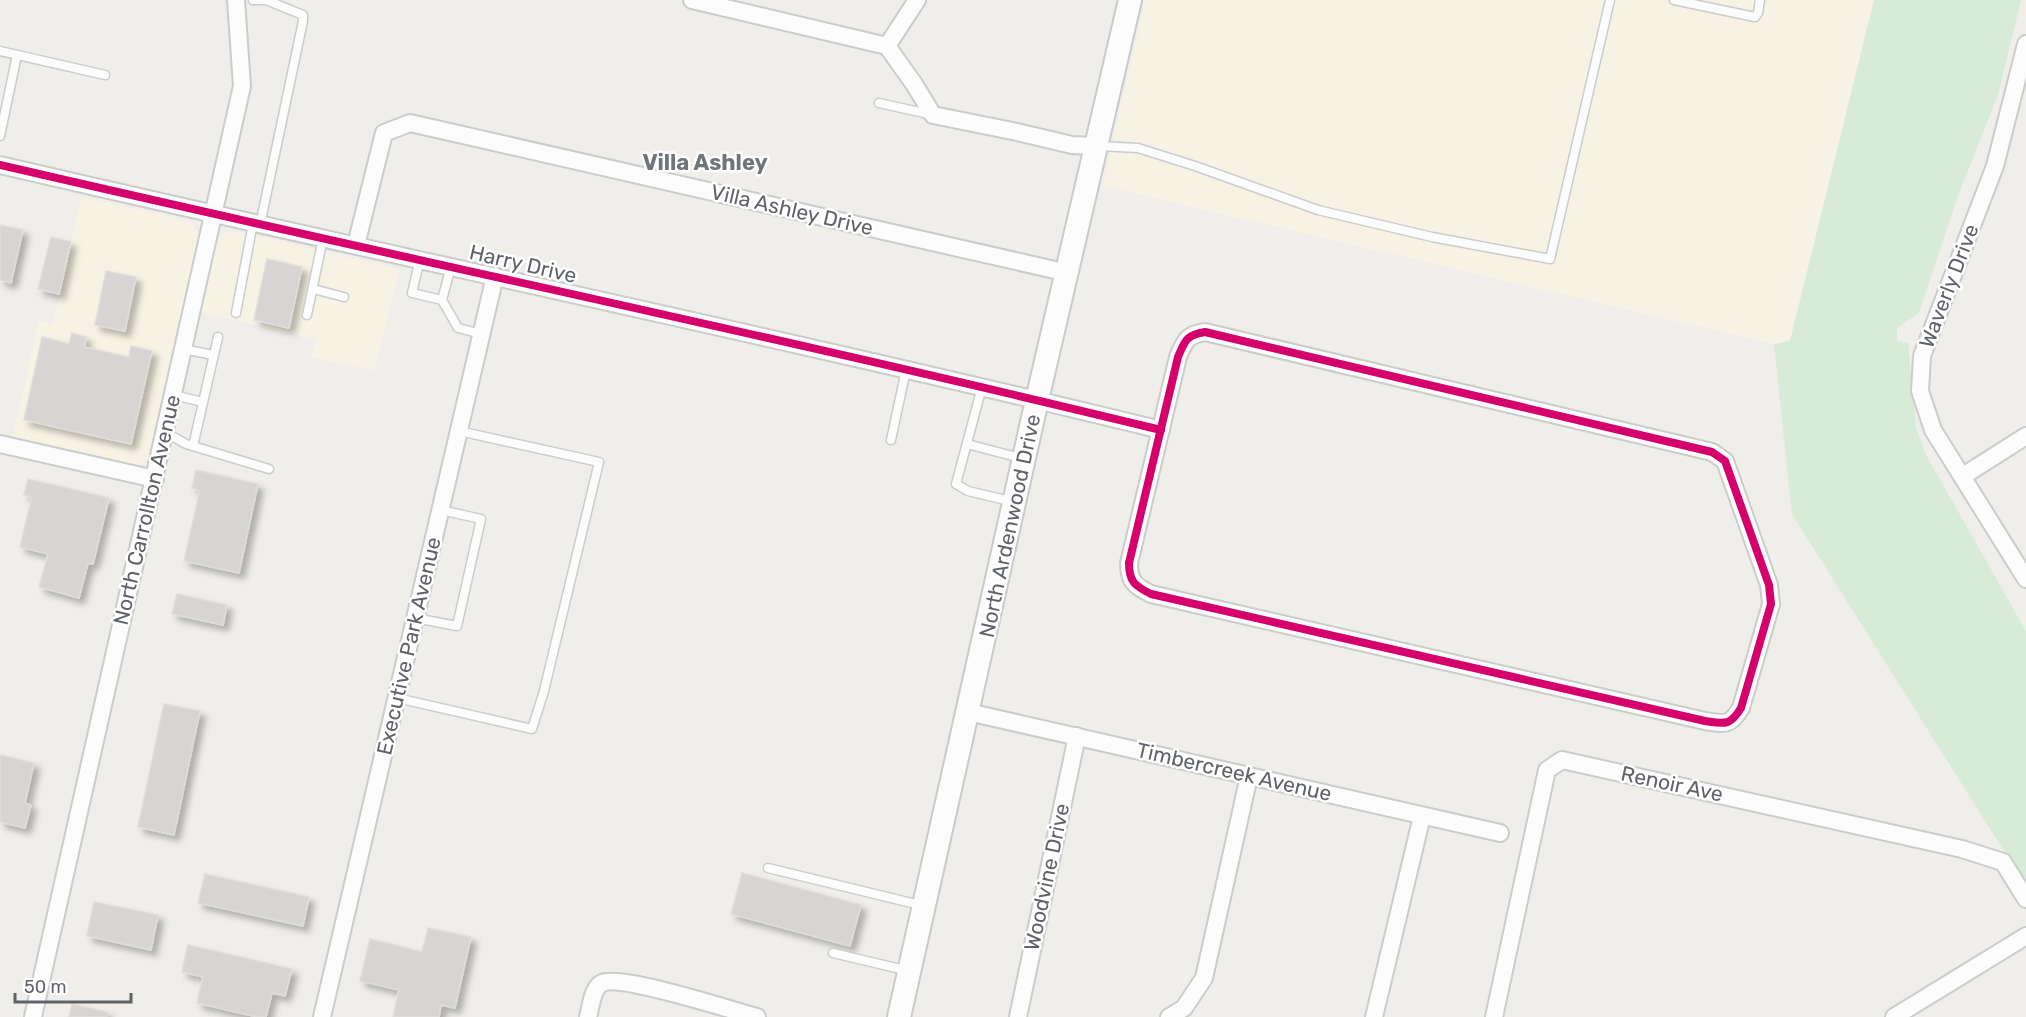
<svg xmlns="http://www.w3.org/2000/svg" width="2026" height="1017" font-family="Rubik,sans-serif">
  <style>
    .commercial { fill: #f7f3e4 }
    .green { fill: #d8ebd6 }
    .building { fill: #d6d5d3; stroke: #deddd9; stroke-width: 1.5; filter: url(#shadow) }
    .lines { fill: none; stroke-linecap: round; stroke-linejoin: round }
    .lane-casing { stroke: #cbcccc; stroke-width: 11 }
    .street-casing { stroke: #cbcccc; stroke-width: 20 }
    .secondary-casing { stroke: #cacacb; stroke-width: 26 }
    .lane { stroke: #fdfcfc; stroke-width: 8 }
    .street { stroke: #fdfcfc; stroke-width: 16 }
    .secondary { stroke: #fdfcfc; stroke-width: 22 }
    .cycleway-casing { stroke: #fff; stroke-width: 11 }
    .cycleway { stroke: #d6006c; stroke-width: 8 }
    .labels { text-anchor: middle; stroke-width: 5; stroke-linejoin: round; paint-order: stroke }
    .street-label { font-size: 21px; fill: #5f6368; stroke: #fff }
    .neighbourhood-label { font-size: 22px; font-weight: bold; fill: #70757a; stroke: #fff }
  </style>
  <defs>
    <filter id="shadow"><feDropShadow dx="5.5" dy="5.5" stdDeviation="3" flood-color="#0004"/></filter>
  </defs>
  <rect width="100%" height="100%" fill="#efeeea"/>
  <g class="commercial">
    <path d="M1145 0H1874L1790 341 1774 344 1103 186Z"/>
    <path d="M81 197 186 220 193 224 197 231V243L150 454 144 462 133 467 12 440 39 321 53 324Z"/>
    <path d="M228 232H239L399 269 374 371 311 357 316 339 200 312 215 246 220 237Z"/>
  </g>
  <path class="green" d="M1874 0H2021L1998 95 1958 196 1919 313 1897 328V341L1908 343 1916 428 1926 455 2026 631V886L1792 514 1774 344 1790 341Z"/>
  <g class="building">
    <path d="M0 225 23 230 11 283 0 280Z"/>
    <path d="M51 237 71 242 59 294 38 289Z"/>
    <path d="M267 259 302 267 289 328 254 320Z"/>
    <path d="M106 271 136 277 125 331 95 325Z"/>
    <path d="M72 333 86 337 84 347 129 357 131 346 152 351 131 444 24 420 42 337 69 344Z"/>
    <path d="M196 470 258 484 239 573 184 561 200 490 192 488Z"/>
    <path d="M28 479 109 498 93 564 88 563 79 598 39 587 48 554 20 547 32 497 24 495Z"/>
    <path d="M177 594 227 605 223 625 172 614Z"/>
    <path d="M164 704 200 711 174 835 138 827Z"/>
    <path d="M0 755 34 763 25 803 31 805 25 828 0 822Z"/>
    <path d="M742 873 861 905 850 946 731 914Z"/>
    <path d="M205 874 309 897 303 926 198 903Z"/>
    <path d="M94 902 158 915 151 950 87 936Z"/>
    <path d="M428 928 471 937 455 1008 441 1005 439 1017H393L399 990 360 981 370 939 422 952Z"/>
    <path d="M188 945 292 969 285 996 272 993 266 1017H257L197 1003 203 977 182 972Z"/>
    <path d="M72 1004 107 1012V1017H69Z"/>
  </g>
  <g class="lines">
    <g class="lane-casing">
      <g id="lane">
        <path d="M253 0H266L303 15V21L260 225"/>
        <path d="M1674 0 1755 17 1758 13 1760 0"/>
        <path d="M0 51 105 75"/>
        <path d="M879 103 933 115"/>
        <path d="M0 136 17 55"/>
        <path d="M1098 146 1138 148 1195 166 1318 210 1432 237 1550 259 1610 0"/>
        <path d="M420 259 412 293 442 300 458 328 481 334"/>
        <path d="M313 289 344 297"/>
        <path d="M442 300 451 266"/>
        <path d="M236 313 253 223"/>
        <path d="M307 315 323 238"/>
        <path d="M183 349 213 355"/>
        <path d="M982 387 956 484 968 491 1014 502"/>
        <path d="M173 395 203 402"/>
        <path d="M165 432 186 444 269 469"/>
        <path d="M891 440 906 370"/>
        <path d="M967 444 1024 459"/>
        <path d="M193 446 218 337"/>
        <path d="M415 618 457 626 481 519 441 510"/>
        <path d="M397 698 532 729 544 691 599 462 459 431"/>
        <path d="M768 868 924 906"/>
        <path d="M833 953 909 971"/>
      </g>
    </g>
    <g class="street-casing">
      <g id="street">
        <path d="M692 0 887 46 914 84 933 115 1017 132 1072 145 1097 146"/>
        <path d="M2026 44 1995 166 1922 356 1920 391 1933 430 2026 579"/>
        <path d="M887 46 917 0"/>
        <path d="M0 165C387 255 775 336 1161 430"/>
        <path d="M356 245 384 133 410 123 1068 273"/>
        <path d="M1205 332 1712 452 1725 461 1769 585 1771 604 1741 708C1730 726 1725 724 1705 721L1151 594C1135 586 1129 582 1129 563L1178 357C1185 341 1186 335 1205 332Z"/>
        <path d="M0 444 155 479"/>
        <path d="M1963 476 2026 436"/>
        <path d="M968 712 1500 833"/>
        <path d="M33 1017 242 86 236 0"/>
        <path d="M322 1017 495 276"/>
        <path d="M588 1017C591 1007 592 988 602 983 620 974 731 1010 757 1017"/>
        <path d="M1018 1017 1077 736"/>
        <path d="M1169 1017 1184 1008 1204 978 1249 776"/>
        <path d="M1374 1017 1422 816"/>
        <path d="M1494 1017 1547 770 1562 760 1962 849 2003 862 2026 899"/>
        <path d="M1894 1017 2026 936"/>
      </g>
    </g>
    <g class="secondary-casing">
      <path id="secondary" d="M899 1017 1037 400 1130 0"/>
    </g>
    <use href="#lane" class="lane"/>
    <use href="#street" class="street"/>
    <use href="#secondary" class="secondary"/>
    <g class="cycleway-casing">
      <g id="cycleway">
        <path d="M0 165C387 255 775 336 1161 430"/>
        <path d="M1205 332 1712 452 1725 461 1769 585 1771 604 1741 708C1730 726 1725 724 1705 721L1151 594C1135 586 1129 582 1129 563L1178 357C1185 341 1186 335 1205 332Z"/>
      </g>
    </g>
    <use href="#cycleway" class="cycleway"/>
  </g>
  <g class="labels">
    <g class="street-label">
      <text transform="translate(792 210) rotate(13)" y="7">Villa Ashley Drive</text>
      <text transform="translate(523 264) rotate(13)" y="7">Harry Drive</text>
      <text transform="translate(1949 286) rotate(-69)" y="7">Waverly Drive</text>
      <text transform="translate(147 510) rotate(-77)" y="7">North Carrollton Avenue</text>
      <text transform="translate(1010 526) rotate(-78)" y="7">North Ardenwood Drive</text>
      <text transform="translate(409 646) rotate(-77)" y="7">Executive Park Avenue</text>
      <text transform="translate(1234 772) rotate(13)" y="7">Timbercreek Avenue</text>
      <text transform="translate(1672 784) rotate(12)" y="7">Renoir Ave</text>
      <text transform="translate(1047 877) rotate(-78)" y="7">Woodvine Drive</text>
    </g>
    <g class="neighbourhood-label">
      <text x="705" y="170">Villa Ashley</text>
    </g>
  </g>
  <path d="M15 993v9h116v-9" fill="none" stroke="#5f6368" stroke-width="3"/>
  <text x="24" y="993" font-size="18" fill="#5f6368" stroke="#ffffff" stroke-width="4.5" paint-order="stroke">50 m</text>
</svg>
